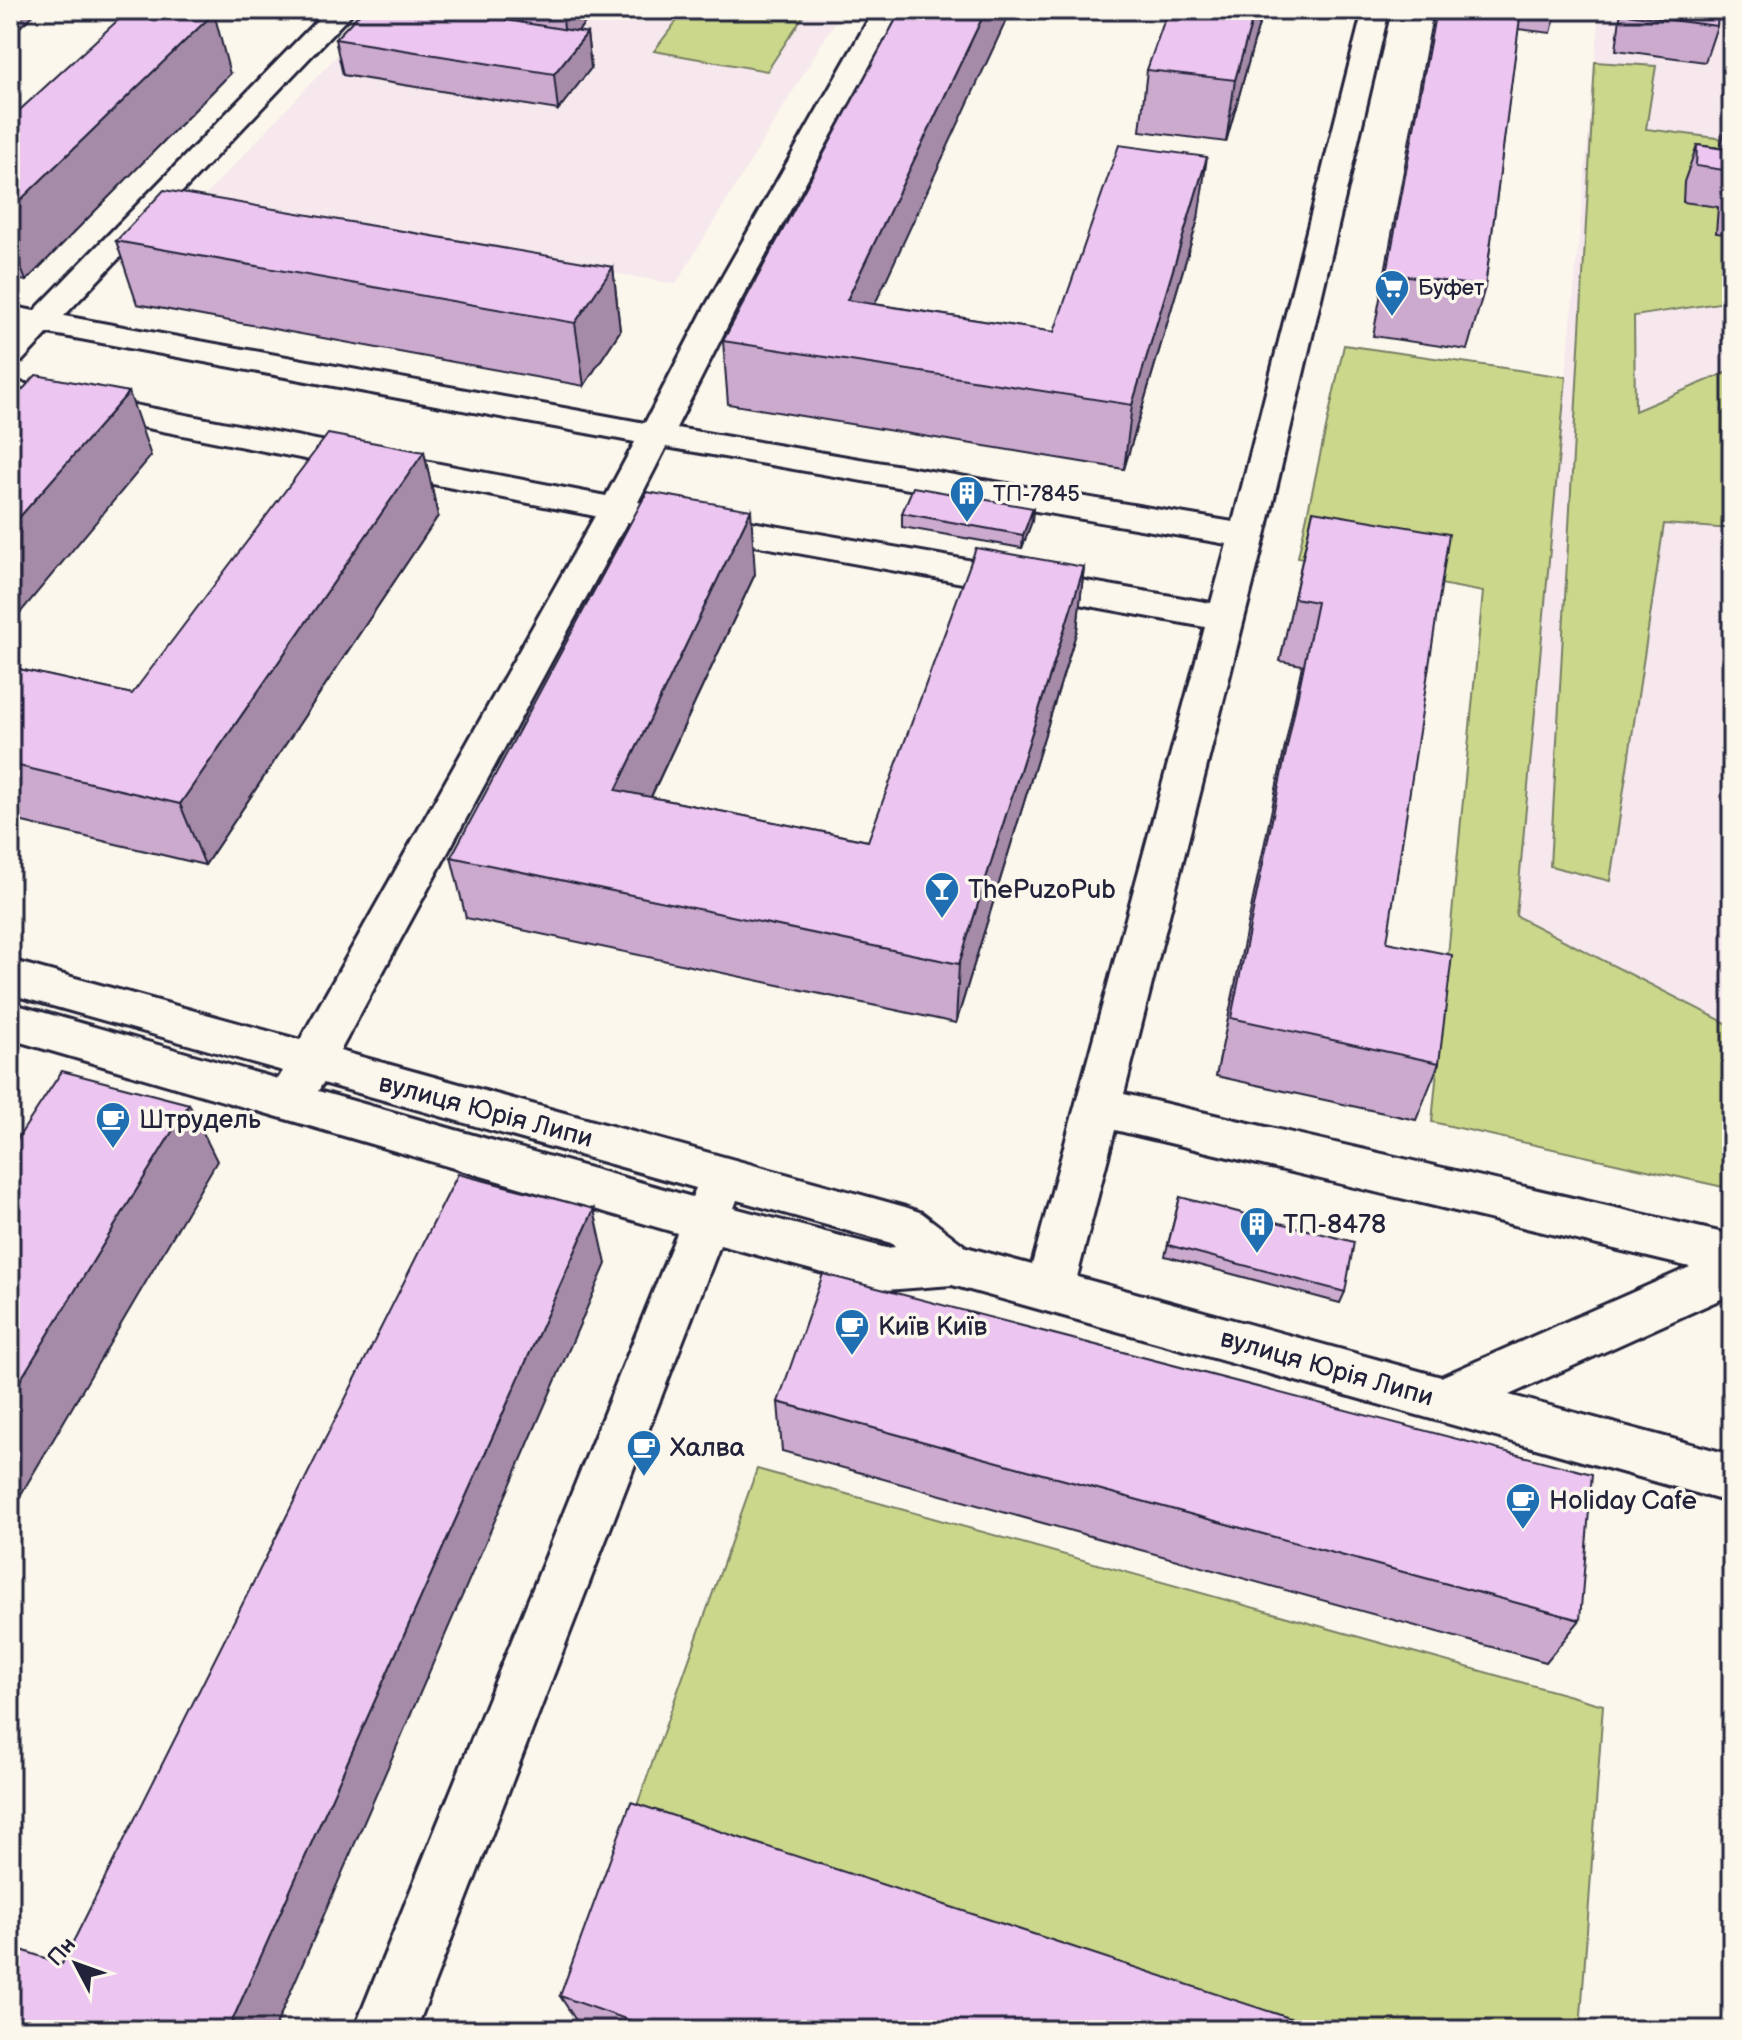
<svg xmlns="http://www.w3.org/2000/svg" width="1742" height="2040" font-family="'Balsamiq Sans',sans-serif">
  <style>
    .built { fill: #f6e8ed }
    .green { fill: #cbd88b; stroke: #767d63; stroke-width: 2 }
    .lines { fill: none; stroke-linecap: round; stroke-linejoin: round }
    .minor-casing { stroke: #22223b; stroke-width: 6 }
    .minor { fill: #fbf7ec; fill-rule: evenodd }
    .wall { fill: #cbaace; stroke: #22223b; stroke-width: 2 }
    .shaded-wall { fill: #a58ba8; stroke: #22223b; stroke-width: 2 }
    .building { fill: #ecc6f0; stroke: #22223b; stroke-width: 2 }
    .labels { text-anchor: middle; stroke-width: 7; stroke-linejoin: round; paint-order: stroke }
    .far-poi-label { font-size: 22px; fill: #22223b; stroke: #fbf7ec; text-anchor: start }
    .poi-label { font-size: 26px; fill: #22223b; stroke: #fbf7ec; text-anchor: start }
    .street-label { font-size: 26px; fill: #22223b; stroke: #fbf7ec }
  </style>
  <rect width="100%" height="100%" fill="#fbf7ec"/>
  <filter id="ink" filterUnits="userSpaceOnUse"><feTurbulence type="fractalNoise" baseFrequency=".0125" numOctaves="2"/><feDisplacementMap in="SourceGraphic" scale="16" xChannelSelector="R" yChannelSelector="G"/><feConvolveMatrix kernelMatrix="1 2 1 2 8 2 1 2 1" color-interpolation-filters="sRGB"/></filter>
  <g filter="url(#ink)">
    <g class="built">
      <path d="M380 10H842L676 284 201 200Z"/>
      <path d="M1600 10H1732V1026L1516 916Z"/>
    </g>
    <g class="green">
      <path d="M685 10H807L767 71 654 51Z"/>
      <path d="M1595 62 1656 66 1646 129 1732 140V301L1634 316 1635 411 1732 370V529L1664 524 1610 881 1550 866Z"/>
      <path d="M1344 345 1566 377 1516 916 1732 1026V1189L1432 1122 1483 592 1298 557Z"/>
      <path d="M757 1469 1603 1705 1580 2030H1323L634 1814Z"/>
    </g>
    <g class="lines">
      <g class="minor-casing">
        <path id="minor" d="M327 10H355L64 316 645 423 704 309 874 10H900L736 309 676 428 1233 522 1363 10H1389L1265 536 1124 1094 1732 1235V1294L1509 1395 1732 1455V1503L952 1285 886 1290 720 1245 416 2030H354L677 1233 10 1039V1003L278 1079 283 1071 10 994V960L300 1040 595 516 10 401V381L606 496 635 442 48 333 22 361 10 364V335L18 327 10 326V306L34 311ZM666 447 1227 544 1211 603 638 502ZM627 522 1205 627 1032 1265 966 1247 922 1213 905 1207 340 1051ZM323 1083 696 1188 692 1197 318 1091ZM1115 1130 1690 1267 1441 1377 1077 1277ZM737 1200 891 1243 895 1247 886 1248 734 1208Z"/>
      </g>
      <use href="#minor" class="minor"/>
    </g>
    <g class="wall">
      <path d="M279 10H301L298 13Z"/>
      <path d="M363 10H595L578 31 587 33 591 68 558 110 343 75 335 39Z"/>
      <path d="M1263 10 1226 142 1140 131 1147 70Z"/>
      <path d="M1434 10H1557L1551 33 1518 29 1485 287 1467 350 1373 336Z"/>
      <path d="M1621 10H1718L1717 26 1705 62 1616 50Z"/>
      <path d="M230 74 26 281 10 278V119Z"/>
      <path d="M1732 112V235L1716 233 1718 207 1683 202 1684 182 1697 145 1721 148V142Z"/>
      <path d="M1198 219 1124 469 728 404 723 341 875 304 1054 332Z"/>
      <path d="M116 241 613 267 620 331 584 386 137 304Z"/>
      <path d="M424 452 438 516 205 865 10 819V667L132 694Z"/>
      <path d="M1033 508 1032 521 1022 548 902 527V513Z"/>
      <path d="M1313 511 1387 942 1439 1063 1416 1120 1216 1076 1302 665 1280 661Z"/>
      <path d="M1732 554V641L1728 563Z"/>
      <path d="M1084 567 1077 630 956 1023 466 918 451 857 755 574 651 797 868 841Z"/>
      <path d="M1180 1197 1345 1292 1340 1303 1165 1256Z"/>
      <path d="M778 1402 1580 1620 1546 1662 782 1451Z"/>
      <path d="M560 1996 1326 2030H598L577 2022Z"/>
    </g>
    <g class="shaded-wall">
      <path d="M10 10H39L10 36Z"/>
      <path d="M514 10H520L524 39 506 20Z"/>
      <path d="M562 10H595L566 46Z"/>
      <path d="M986 10H1011L849 360 847 300Z"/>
      <path d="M1255 10H1263L1226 142 1235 80Z"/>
      <path d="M214 13 230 74 26 281 10 238V210Z"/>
      <path d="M587 33 591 68 558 110 554 74Z"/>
      <path d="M1207 157 1198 219 1124 469 1132 405Z"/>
      <path d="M613 267 620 331 584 386 575 323Z"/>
      <path d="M129 392 151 456 10 625V528Z"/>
      <path d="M424 452 438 516 205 865 180 804Z"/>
      <path d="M1033 508 1032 521 1022 548 1023 535Z"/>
      <path d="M751 510 755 574 625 852 616 790Z"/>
      <path d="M1084 567 1077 630 956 1023 959 964Z"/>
      <path d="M189 1104 217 1161 10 1513V1397Z"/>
      <path d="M594 1209 606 1264 274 2030H228Z"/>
    </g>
    <g class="building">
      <path d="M129 10H193L214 13 10 210V119Z"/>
      <path d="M363 10H440L481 16 486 10H514L506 20 587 33 554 74 335 39Z"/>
      <path d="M901 10H986L847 300 1054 332 1119 145 1207 157 1132 405 723 341Z"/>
      <path d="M1168 10H1255L1235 80 1147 70Z"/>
      <path d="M1436 10H1521L1485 287 1387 273Z"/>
      <path d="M1627 10H1718L1717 26 1627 14Z"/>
      <path d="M1697 145 1732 150V148V197L1730 196 1731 171 1696 166Z"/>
      <path d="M164 190 613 267 575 323 116 241Z"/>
      <path d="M36 375 129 392 10 528V403Z"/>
      <path d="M328 434 424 452 180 804 10 764V667L132 694Z"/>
      <path d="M913 487 1033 508 1023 535 902 513Z"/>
      <path d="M647 492 751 510 616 790 868 841 976 548 1084 567 959 964 451 857Z"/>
      <path d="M1313 511 1449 534 1387 942 1452 955 1439 1063 1231 1018 1317 602 1294 598Z"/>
      <path d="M62 1071 189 1104 10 1397V1150Z"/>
      <path d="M458 1174 594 1209 228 2030H10V1946L62 1964Z"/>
      <path d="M1180 1197 1354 1242 1345 1292 1168 1245Z"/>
      <path d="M823 1274 1592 1474 1580 1620 778 1402Z"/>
      <path d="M631 1802 1326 2030H657L560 1996Z"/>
    </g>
  </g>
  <defs>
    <g id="supermarket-pin" transform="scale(1.8)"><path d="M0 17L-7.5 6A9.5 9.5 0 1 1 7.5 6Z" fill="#1f6fb2" stroke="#fbf7ec"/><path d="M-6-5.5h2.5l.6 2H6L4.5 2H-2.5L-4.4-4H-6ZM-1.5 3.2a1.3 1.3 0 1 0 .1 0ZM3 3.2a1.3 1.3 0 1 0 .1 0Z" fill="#fff"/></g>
    <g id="building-pin" transform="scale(1.8)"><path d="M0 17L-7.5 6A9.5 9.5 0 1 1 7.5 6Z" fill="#1f6fb2" stroke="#fbf7ec"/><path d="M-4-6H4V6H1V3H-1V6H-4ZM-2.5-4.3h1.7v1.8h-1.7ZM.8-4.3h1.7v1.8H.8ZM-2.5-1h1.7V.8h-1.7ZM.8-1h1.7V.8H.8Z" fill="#fff"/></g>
    <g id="bar-pin" transform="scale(1.8)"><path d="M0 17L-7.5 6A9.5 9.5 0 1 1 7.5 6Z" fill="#1f6fb2" stroke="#fbf7ec"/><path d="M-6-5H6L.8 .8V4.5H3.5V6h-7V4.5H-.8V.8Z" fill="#fff"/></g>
    <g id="cafe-pin" transform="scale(1.8)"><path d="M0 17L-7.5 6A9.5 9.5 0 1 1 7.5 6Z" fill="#1f6fb2" stroke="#fbf7ec"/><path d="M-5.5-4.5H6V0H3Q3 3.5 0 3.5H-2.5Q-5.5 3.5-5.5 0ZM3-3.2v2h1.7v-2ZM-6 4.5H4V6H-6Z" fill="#fff"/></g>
  </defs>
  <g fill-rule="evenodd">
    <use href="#supermarket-pin" x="1392" y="287"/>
    <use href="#building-pin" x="967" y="493"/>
    <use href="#bar-pin" x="942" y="889"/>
    <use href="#cafe-pin" x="113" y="1119"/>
    <use href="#building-pin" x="1257" y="1224"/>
    <use href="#cafe-pin" x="852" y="1326"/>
    <use href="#cafe-pin" x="644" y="1447"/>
    <use href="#cafe-pin" x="1523" y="1500"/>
  </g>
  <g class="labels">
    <g class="far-poi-label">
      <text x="1418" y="295">Буфет</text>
      <text x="993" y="501">ТП-7845</text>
    </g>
    <g class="poi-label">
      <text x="968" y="898">ThePuzoPub</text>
      <text x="139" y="1128">Штрудель</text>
      <text x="1283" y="1233">ТП-8478</text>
      <text x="878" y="1335">Київ Київ</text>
      <text x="670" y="1456">Халва</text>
      <text x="1549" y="1509">Holiday Cafe</text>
    </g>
    <g class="street-label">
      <text transform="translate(486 1110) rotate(15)" y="9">вулиця Юрія Липи</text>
      <text transform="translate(1327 1367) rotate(16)" y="9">вулиця Юрія Липи</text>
    </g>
  </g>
  <rect width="1742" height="2040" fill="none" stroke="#fbf7ec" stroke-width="40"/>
  <rect x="20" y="20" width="1702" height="2000" fill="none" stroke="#22223b" stroke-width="3" filter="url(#ink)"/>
  <g transform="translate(76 1964) rotate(311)" stroke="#fbf7ec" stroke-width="6" paint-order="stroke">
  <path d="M0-6L14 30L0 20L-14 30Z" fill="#22223b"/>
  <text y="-12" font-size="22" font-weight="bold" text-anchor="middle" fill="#22223b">Пн</text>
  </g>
</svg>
